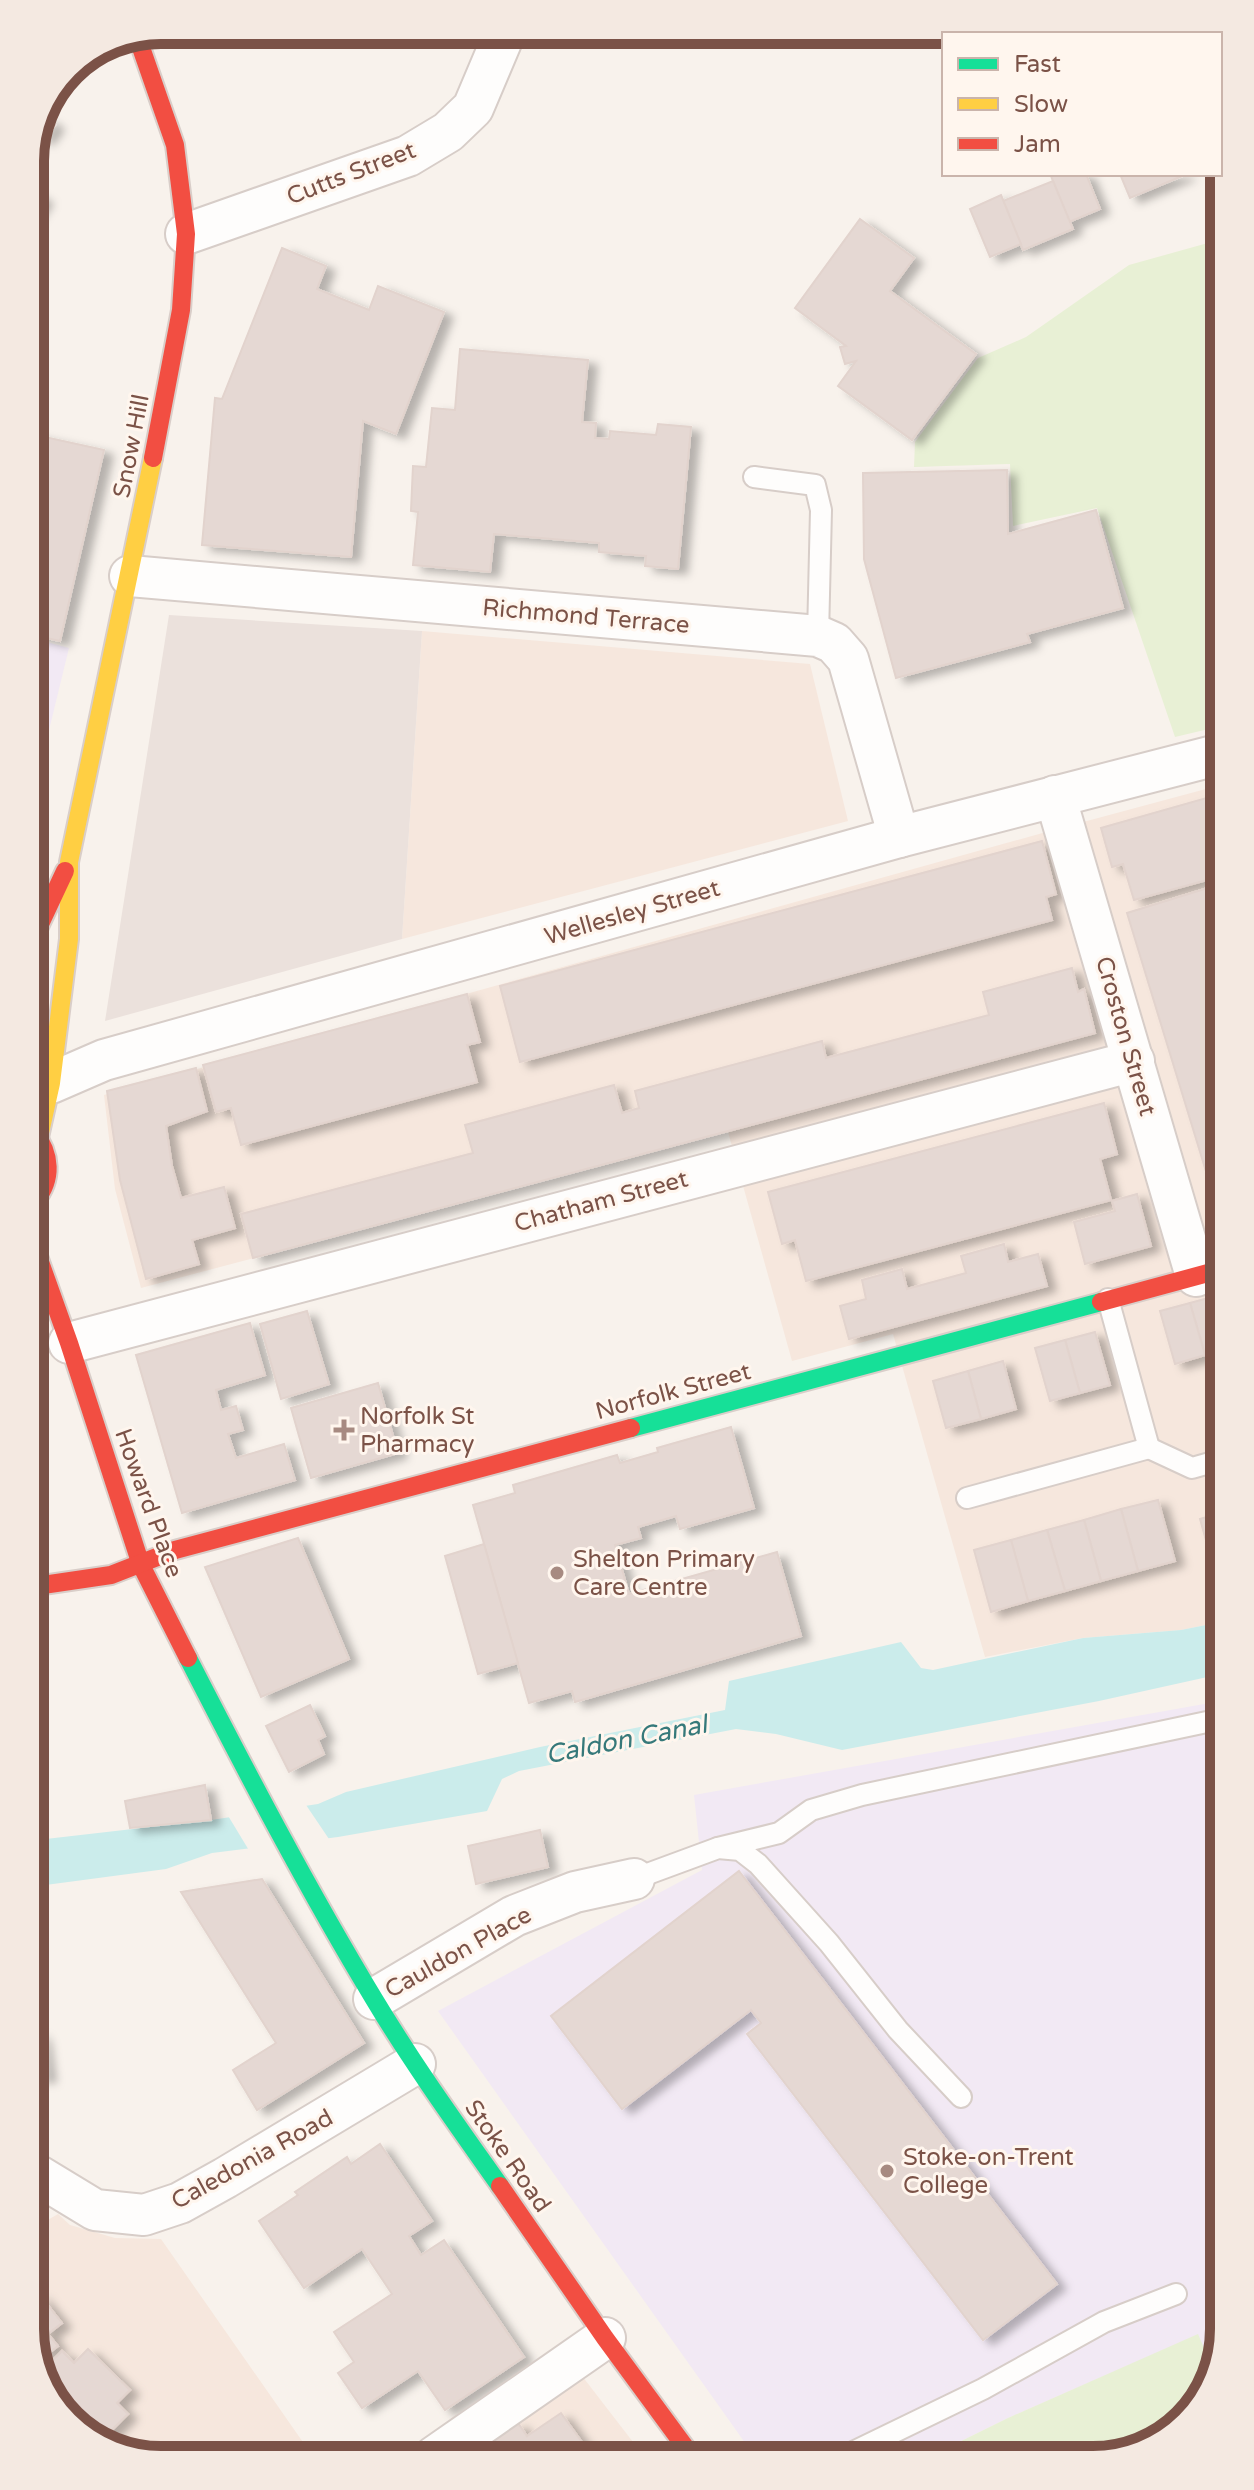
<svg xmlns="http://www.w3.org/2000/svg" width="1254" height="2490" font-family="'Varela Round',sans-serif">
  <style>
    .residential { fill: #f6e7dd }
    .industrial { fill: #ebe1dc }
    .education { fill: #f2e9f4 }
    .green { fill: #e8f0d5 }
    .water { fill: #cbeceb }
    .pier { fill: #f8f2ec }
    .building { fill: #e5d8d3; stroke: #e2d3cd; stroke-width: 2; filter: url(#shadow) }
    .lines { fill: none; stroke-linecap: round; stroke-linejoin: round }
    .lane-casing { stroke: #d7cdc8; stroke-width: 24 }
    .street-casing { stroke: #d7cdc8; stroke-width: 44 }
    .fast-casing { stroke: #d9cec9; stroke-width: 22 }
    .slow-casing { stroke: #d9cec9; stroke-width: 22 }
    .jam-casing { stroke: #d9cec9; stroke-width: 22 }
    .lane { stroke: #fefdfc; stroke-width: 20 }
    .street { stroke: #fefdfc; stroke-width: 40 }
    .fast { stroke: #16e098; stroke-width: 18 }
    .slow { stroke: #ffcf43; stroke-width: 18 }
    .jam { stroke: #f24e42; stroke-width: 18 }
    .poi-dot { fill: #a78a81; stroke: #fff6ee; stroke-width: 3 }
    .labels { text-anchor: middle; stroke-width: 6; stroke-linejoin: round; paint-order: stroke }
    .street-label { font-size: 24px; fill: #7b5247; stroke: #fff6ee }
    .poi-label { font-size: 24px; fill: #7b5247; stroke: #fff6ee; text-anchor: start }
    .water-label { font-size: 26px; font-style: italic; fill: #36797a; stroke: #fff6ee }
    .rim { fill: none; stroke: #7b5247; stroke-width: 10 }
  </style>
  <defs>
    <filter id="shadow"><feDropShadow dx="9" dy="5" stdDeviation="4" flood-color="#0004"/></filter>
  </defs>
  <rect width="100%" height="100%" fill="#f8f2ec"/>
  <g class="residential">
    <path d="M422 631 810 664 848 821 402 939Z"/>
    <path d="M1217 786 1221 1622 1181 1630 1083 1638 985 1657 893 1334 792 1361 728 1132 141 1288 115 1189 104 1095 1046 832Z"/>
    <path d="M58 2214 70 2225 115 2238 161 2239 314 2458 153 2460 88 2438 40 2379 39 2225Z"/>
    <path d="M579 2372 643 2455 456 2457Z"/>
  </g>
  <path class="industrial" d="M169 615 422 631 402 939 105 1021Z"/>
  <g class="education">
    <path d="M32 638 69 648 33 796Z"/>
    <path d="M1221 1701 1224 2330 1214 2361 1210 2362 1198 2335 1008 2418 939 2452 753 2454 438 2011 702 1870 694 1795Z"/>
  </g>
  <g class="green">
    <path d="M1215 241 1217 727 1175 737 1097 508 1013 526 1010 464 914 467 915 442 978 358 1026 337 1129 265Z"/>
    <path d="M1198 2334 1210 2362 1214 2361 1202 2402 1143 2450 939 2452 1008 2418Z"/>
  </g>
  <path class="water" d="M1221 1622V1674L1099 1701 842 1750 776 1734 736 1729 519 1771 502 1779 487 1811 338 1837 212 1853 166 1869 38 1886 37 1840 211 1820 318 1804 346 1792 540 1747 725 1710 729 1681 901 1642 921 1668 933 1670 1083 1638 1181 1630Z"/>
  <path class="pier" d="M304 1802 331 1842 250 1852 227 1814Z"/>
  <g class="building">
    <path d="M46 118 55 125 44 140 38 136Z"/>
    <path d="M1055 174H1086L1100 209 1069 222 1051 176Z"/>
    <path d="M1120 174H1187L1130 198Z"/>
    <path d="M1053 181 1073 229 1023 250 1003 201Z"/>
    <path d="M30 190 44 199 31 218Z"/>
    <path d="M1001 195 1021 244 990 257 970 209Z"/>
    <path d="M860 219 914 258 890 291 976 354 912 440 838 386 856 361 845 364 840 347 846 346 795 308Z"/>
    <path d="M282 248 326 266 317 289 369 310 378 286 444 312 396 434 363 421 351 557 202 545 215 398 222 399Z"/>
    <path d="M460 349 588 360 582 422 596 423 595 438 609 439 610 431 656 435 658 424 691 427 678 569 645 566 646 556 599 552V543L494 534 490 572 413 565 418 512 411 511 413 466 426 467 432 408 455 410Z"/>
    <path d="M31 434 104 450 60 641 32 635V478L37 480 41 462 32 460Z"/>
    <path d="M1007 470 1008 534 1096 510 1123 608 1027 634 1030 642 896 678 864 559 863 473Z"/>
    <path d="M1217 795 1218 877 1134 900 1123 864 1112 867 1101 828Z"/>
    <path d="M1042 841 1056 894 1046 897 1052 920 520 1062 500 986Z"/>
    <path d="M1211 887 1218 909 1219 1214 1127 913Z"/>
    <path d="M1072 968 1078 992 1084 989 1095 1033 253 1258 241 1214 473 1153 465 1125 614 1085 622 1113 639 1108 635 1091 822 1041 826 1058 989 1015 983 992Z"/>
    <path d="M467 994 480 1042 467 1045 477 1082 241 1145 231 1108 216 1112 203 1065Z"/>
    <path d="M196 1068 207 1111 166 1126 172 1166 181 1198 224 1187 235 1228 192 1240 199 1264 146 1279 120 1180 107 1091Z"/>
    <path d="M1104 1103 1117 1154 1100 1159 1111 1200 806 1281 795 1240 782 1244 768 1192Z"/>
    <path d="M1137 1194 1151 1246 1085 1264 1074 1222 1115 1211 1112 1201Z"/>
    <path d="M1004 1244 1008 1262 1038 1254 1047 1286 849 1339 840 1306 866 1299 862 1280 902 1269 907 1289 966 1273 961 1256Z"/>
    <path d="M1219 1295 1220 1351 1205 1355 1190 1303Z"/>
    <path d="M1190 1303 1205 1355 1175 1364 1160 1311Z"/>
    <path d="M307 1311 329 1384 281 1399 260 1324Z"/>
    <path d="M250 1323 265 1375 216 1390 221 1410 236 1406 243 1430 228 1434 236 1458 284 1444 295 1480 182 1513 136 1355Z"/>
    <path d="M1095 1332 1110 1385 1080 1393 1065 1340Z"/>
    <path d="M1065 1340 1080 1393 1050 1401 1035 1348Z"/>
    <path d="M1003 1361 1016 1409 981 1419 968 1371Z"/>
    <path d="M968 1371 981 1419 946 1428 933 1381Z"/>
    <path d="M378 1383 398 1453 311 1478 291 1408Z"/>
    <path d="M731 1427 754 1508 680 1529 676 1516 638 1527 641 1538 615 1545 629 1594 777 1552 801 1636 575 1702 572 1691 529 1703 473 1505 515 1493 513 1485 617 1455 620 1463 658 1452 657 1448Z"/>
    <path d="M1158 1500 1175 1561 1138 1571 1121 1509Z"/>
    <path d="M1121 1509 1138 1571 1101 1581 1084 1520Z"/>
    <path d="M1220 1513 1221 1579 1217 1580 1200 1519Z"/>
    <path d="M1084 1520 1101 1581 1065 1591 1047 1530Z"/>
    <path d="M1047 1530 1065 1591 1028 1601 1011 1540Z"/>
    <path d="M298 1538 349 1659 261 1697 205 1567Z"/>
    <path d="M1011 1540 1028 1601 991 1612 974 1550Z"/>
    <path d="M484 1544 518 1663 478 1674 445 1556Z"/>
    <path d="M310 1705 325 1736 318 1740 324 1754 289 1772 266 1726Z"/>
    <path d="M205 1785 211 1820 130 1828 125 1801Z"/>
    <path d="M540 1830 548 1867 476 1884 468 1846Z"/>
    <path d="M739 1871 1057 2284 983 2340 747 2034 761 2023 751 2010 622 2109 551 2016Z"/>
    <path d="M262 1879 364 2043 257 2110 233 2070 276 2043 181 1892Z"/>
    <path d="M38 2031 42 2039 47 2077 38 2078Z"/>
    <path d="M380 2144 432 2221 409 2236 421 2255 444 2240 524 2357 445 2410 418 2371 362 2408 338 2373 354 2362 334 2332 392 2294 362 2249 304 2288 259 2221 298 2195 295 2192 347 2157 351 2164Z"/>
    <path d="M39 2294 62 2323 48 2334 58 2346 40 2360Z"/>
    <path d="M88 2349 130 2390 117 2403 128 2414 100 2442 88 2438 40 2379V2373L62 2351 74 2363Z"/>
    <path d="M561 2413 592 2456H499L501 2455 492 2441 518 2423 527 2436Z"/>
  </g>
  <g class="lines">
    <g class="lane-casing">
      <g id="lane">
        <path d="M754 477 815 485 821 510 818 636"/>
        <path d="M1149 1448 1192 1468 1220 1460"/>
        <path d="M967 1498 1149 1448 1108 1299"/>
        <path d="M718 1848 779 1833 811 1810 862 1795 1221 1719"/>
        <path d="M634 1879 718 1848 740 1850 758 1864 829 1943 898 2030 961 2097"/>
        <path d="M851 2453 983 2389 1104 2322 1176 2294"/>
      </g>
    </g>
    <g class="street-casing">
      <g id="street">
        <path d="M186 234 408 156 448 132 473 108 506 30"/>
        <path d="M130 576 818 636 834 643 848 659 899 837"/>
        <path d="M1055 796 1196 1276"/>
        <path d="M51 1083 104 1060 899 837 1217 755"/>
        <path d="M69 1343 1134 1061"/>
        <path d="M374 1999 514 1916 575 1892 634 1879"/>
        <path d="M39 2176 95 2210 144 2215 180 2203 225 2178 415 2064"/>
        <path d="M434 2457 605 2338"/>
      </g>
    </g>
    <g class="fast-casing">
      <g id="fast">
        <path d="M631 1428 1101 1302"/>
        <path d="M188 1658C247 1773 307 1888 374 1999 413 2064 457 2125 500 2186"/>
      </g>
    </g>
    <g class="slow-casing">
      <path id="slow" d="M39 1137 51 1083 69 939V862L153 458"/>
    </g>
    <g class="jam-casing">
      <g id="jam">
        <path d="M138 39 175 145 186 234 181 310 153 458"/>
        <path d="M34 937 65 871"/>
        <path d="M34 1132C51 1154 53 1179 35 1201"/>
        <path d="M35 1248 69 1343 141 1565 188 1658"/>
        <path d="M1101 1302 1219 1270"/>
        <path d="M36 1586 111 1575 175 1550 631 1428"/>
        <path d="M500 2186 605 2338 691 2455"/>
      </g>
    </g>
    <use href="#lane" class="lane"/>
    <use href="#street" class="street"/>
    <use href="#fast" class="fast"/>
    <use href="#slow" class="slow"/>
    <use href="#jam" class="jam"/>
  </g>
  <g class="poi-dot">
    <path d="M340 1418h8v8h8v8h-8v8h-8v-8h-8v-8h8z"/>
    <circle cx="557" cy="1573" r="8"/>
    <circle cx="887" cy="2171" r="8"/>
  </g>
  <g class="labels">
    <g class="street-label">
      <text transform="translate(351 173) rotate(-21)" y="8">Cutts Street</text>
      <text transform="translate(131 446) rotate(-79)" y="8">Snow Hill</text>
      <text transform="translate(586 616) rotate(5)" y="8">Richmond Terrace</text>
      <text transform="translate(632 912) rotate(-16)" y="8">Wellesley Street</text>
      <text transform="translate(1126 1036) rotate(74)" y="8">Croston Street</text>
      <text transform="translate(601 1201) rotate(-15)" y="8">Chatham Street</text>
      <text transform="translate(673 1391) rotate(-15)" y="8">Norfolk Street</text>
      <text transform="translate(149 1503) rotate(70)" y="8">Howard Place</text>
      <text transform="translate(458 1952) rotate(-29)" y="8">Cauldon Place</text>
      <text transform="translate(508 2156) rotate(55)" y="8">Stoke Road</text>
      <text transform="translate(252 2159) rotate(-29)" y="8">Caledonia Road</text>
    </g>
    <g class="poi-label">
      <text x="360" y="1424">Norfolk St<tspan x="360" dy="28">Pharmacy</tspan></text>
      <text x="573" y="1567">Shelton Primary<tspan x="573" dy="28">Care Centre</tspan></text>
      <text x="903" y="2165">Stoke-on-Trent<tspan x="903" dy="28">College</tspan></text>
    </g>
    <g class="water-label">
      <text transform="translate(626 1739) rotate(-11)" y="9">Caldon Canal</text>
    </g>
  </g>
  <path d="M0 0H1254V2490H0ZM161 44H1093A117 117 0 0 1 1210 161V2329A117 117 0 0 1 1093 2446H161A117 117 0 0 1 44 2329V161A117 117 0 0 1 161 44Z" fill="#f4e9e1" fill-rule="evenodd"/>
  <path class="rim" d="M161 44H1093A117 117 0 0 1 1210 161V2329A117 117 0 0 1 1093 2446H161A117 117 0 0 1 44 2329V161A117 117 0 0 1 161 44Z"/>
  <rect x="942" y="32" width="280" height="144" fill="#fff6ee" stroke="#cab4ab" stroke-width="2"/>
  <rect x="958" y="58" width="40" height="12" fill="#16e098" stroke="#cab4ab" stroke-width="2"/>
  <text x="1014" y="72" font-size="24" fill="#7b5247">Fast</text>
  <rect x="958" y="98" width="40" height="12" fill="#ffcf43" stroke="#cab4ab" stroke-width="2"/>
  <text x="1014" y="112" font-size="24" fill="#7b5247">Slow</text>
  <rect x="958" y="138" width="40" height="12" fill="#f24e42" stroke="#cab4ab" stroke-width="2"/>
  <text x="1014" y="152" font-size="24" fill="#7b5247">Jam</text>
</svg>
